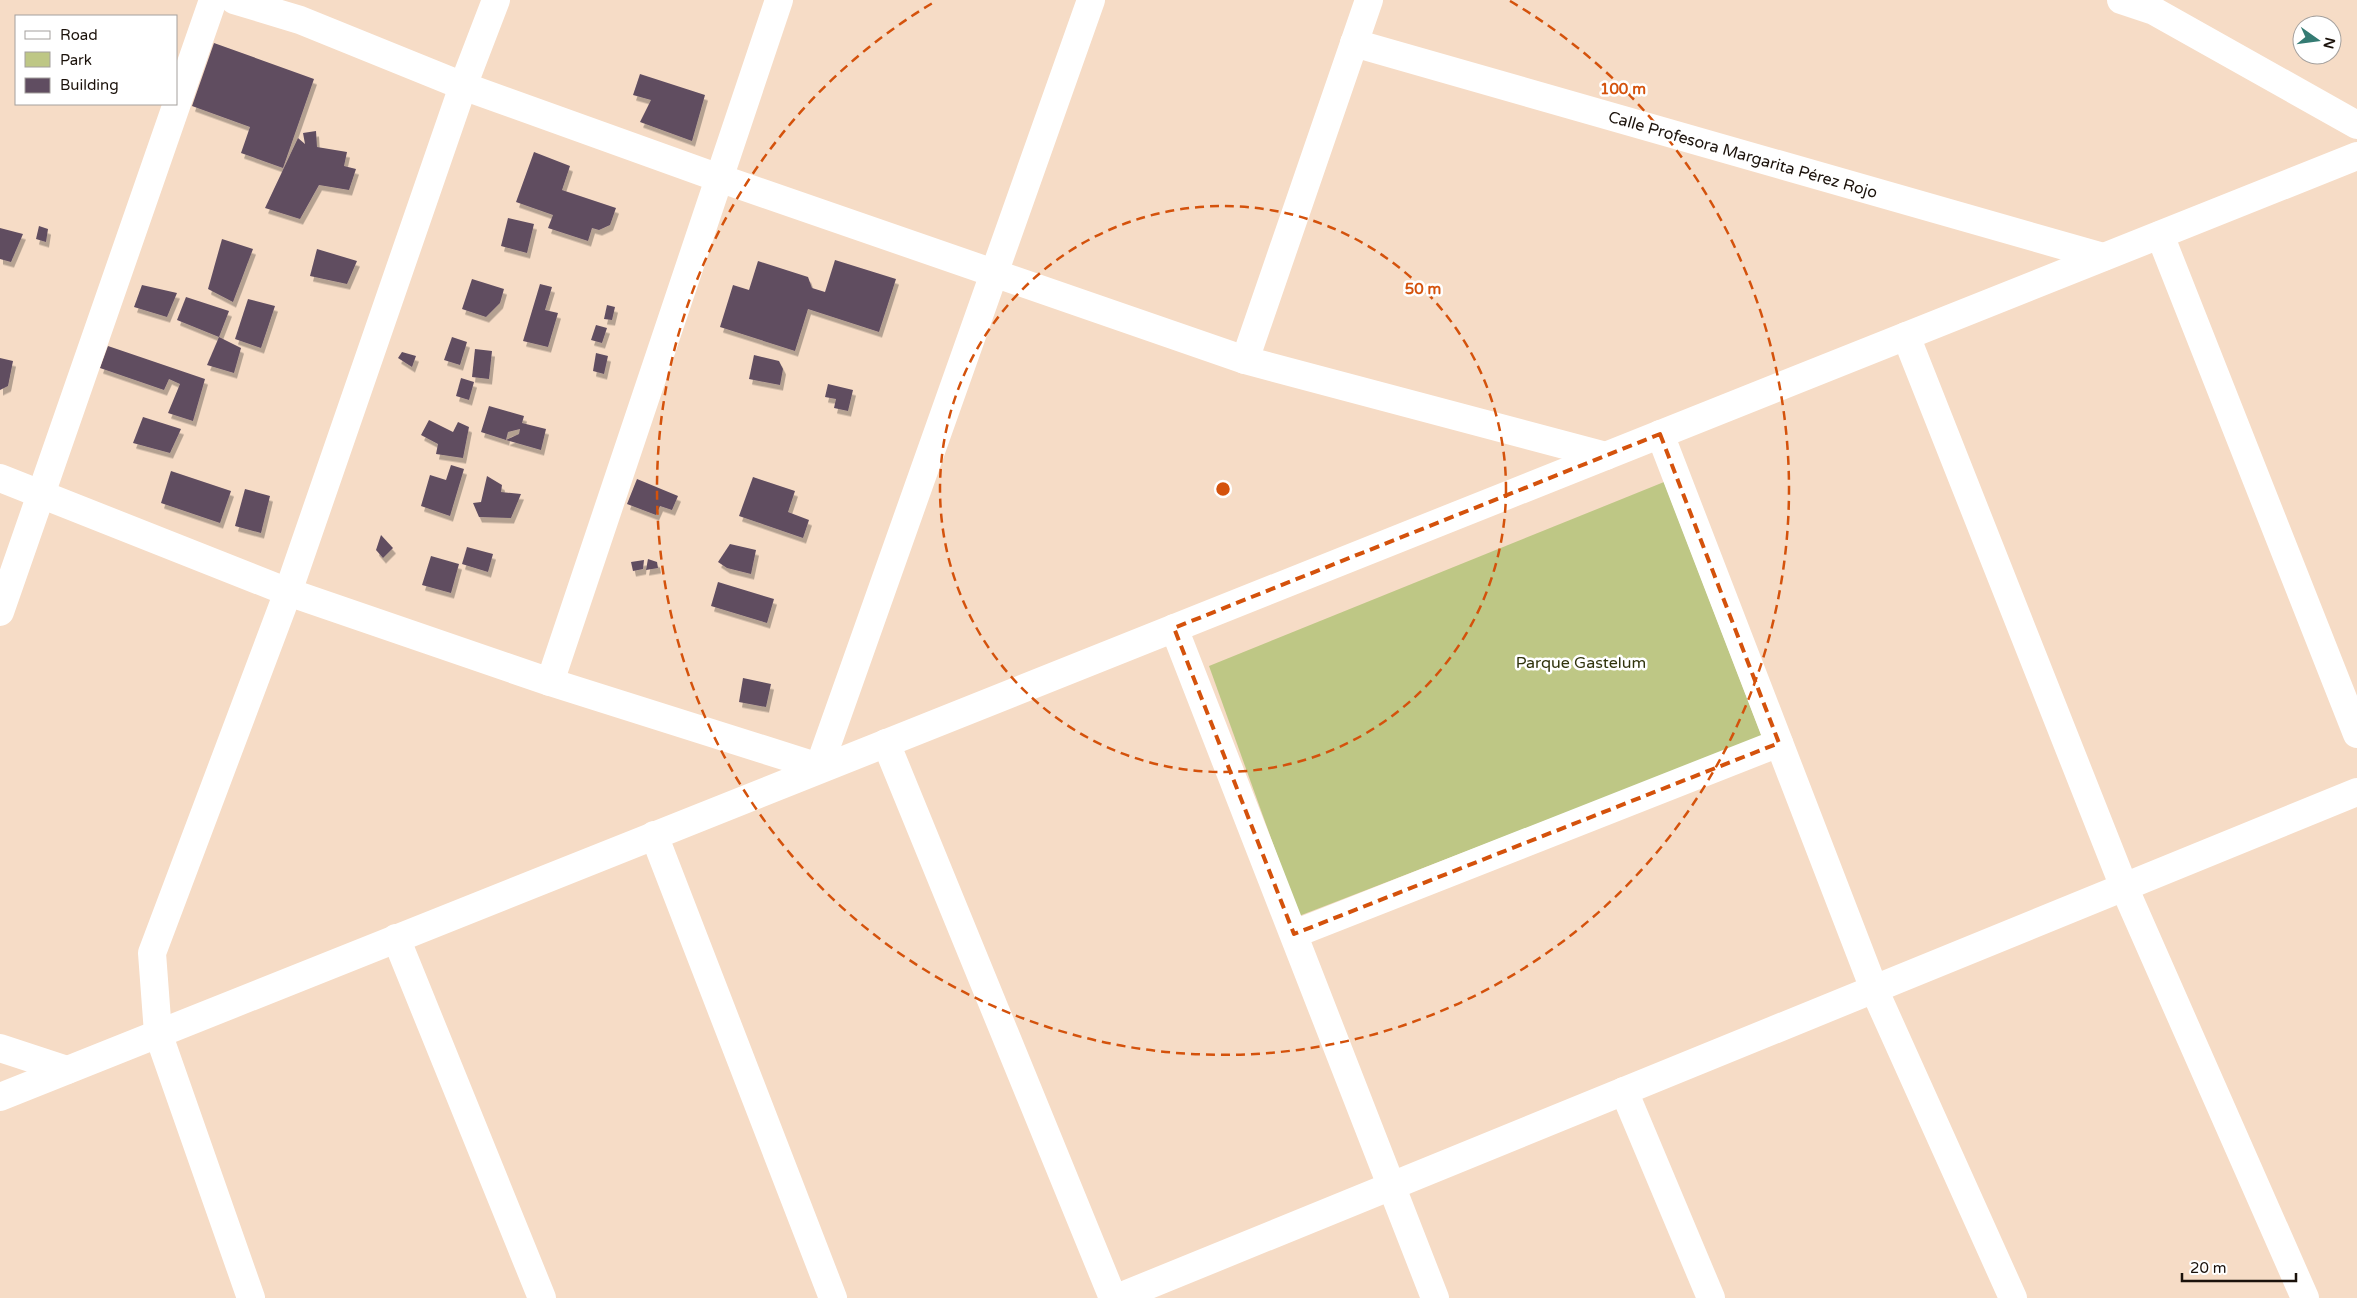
<svg xmlns="http://www.w3.org/2000/svg" width="2357" height="1298" font-family="'Varela Round',sans-serif">
  <style>
    .green { fill: #bec785 }
    .building { fill: #604d61; filter: url(#shadow) }
    .lines { fill: none; stroke-linecap: round; stroke-linejoin: round }
    .minor { stroke: #fff; stroke-width: 28 }
    .marked { fill: none; stroke: #d4520c; stroke-width: 4; stroke-dasharray: 10 6; stroke-linejoin: round }
    .ring { fill: none; stroke: #d4520c; stroke-width: 2.5; stroke-dasharray: 9 6 }
    .labels { text-anchor: middle; stroke-width: 5; stroke-linejoin: round; paint-order: stroke }
    .street-label { font-size: 16px; fill: #1b120b; stroke: #fff }
    .park-label { font-size: 16px; fill: #30330c; stroke: #fff }
    .centre { fill: #d4520c; stroke: #fff; stroke-width: 2.5 }
    .ring-label { font-size: 15px; text-anchor: middle; font-weight: bold; fill: #d4520c; stroke: #fff; stroke-width: 5; stroke-linejoin: round; paint-order: stroke }
  </style>
  <defs>
    <filter id="shadow"><feDropShadow dx="3" dy="5.5" stdDeviation="0" flood-color="#0004"/></filter>
  </defs>
  <rect width="100%" height="100%" fill="#f6dcc6"/>
  <path class="green" d="M1664 482 1762 737 1299 916 1209 666Z"/>
  <g class="building">
    <path d="M214 43 314 79 283 168 241 153 250 127 192 106Z"/>
    <path d="M640 74 705 95 692 141 640 122 651 100 633 95Z"/>
    <path d="M316 131 317 147 347 152 344 166 356 169 349 190 319 185 300 219 265 208 298 138 305 144 303 133Z"/>
    <path d="M534 152 570 166 562 190 616 208 610 225 599 230 592 228 588 241 548 228 553 215 516 202Z"/>
    <path d="M508 218 534 224 527 253 501 246Z"/>
    <path d="M39 226 48 229 46 242 36 239Z"/>
    <path d="M0 228 23 234 11 262 0 259Z"/>
    <path d="M222 239 253 249 233 302 208 289Z"/>
    <path d="M317 249 357 261 347 284 310 276Z"/>
    <path d="M835 260 896 279 879 332 808 309 795 351 720 327 733 285 749 290 758 261 808 277 812 288 825 292Z"/>
    <path d="M472 279 504 289 500 303 486 317 462 309Z"/>
    <path d="M540 284 552 287 545 310 558 313 548 347 523 341Z"/>
    <path d="M142 285 177 293 167 317 134 307Z"/>
    <path d="M186 297 229 311 219 337 177 320Z"/>
    <path d="M248 299 275 306 261 348 235 339Z"/>
    <path d="M607 305 615 307 612 320 604 319Z"/>
    <path d="M596 325 607 328 602 343 591 340Z"/>
    <path d="M219 337 241 348 234 373 207 365Z"/>
    <path d="M452 337 467 342 460 365 444 360Z"/>
    <path d="M108 346 205 379 193 421 168 413 180 384 169 379 164 390 100 368Z"/>
    <path d="M475 349 492 351 489 379 472 377Z"/>
    <path d="M402 352 416 356 412 367 398 358Z"/>
    <path d="M596 353 608 356 604 374 593 371Z"/>
    <path d="M754 355 779 361 783 369 780 385 749 379Z"/>
    <path d="M0 358 13 361 8 386 0 390Z"/>
    <path d="M461 378 474 382 469 400 456 396Z"/>
    <path d="M828 384 853 390 848 411 834 408 836 399 825 397Z"/>
    <path d="M489 406 524 416 522 423 546 429 541 450 506 440 519 434 520 429 508 432 506 440 481 432Z"/>
    <path d="M143 417 181 429 170 453 133 443Z"/>
    <path d="M429 420 453 432 458 422 469 427 463 458 436 454 438 444 421 435Z"/>
    <path d="M451 465 464 469 450 516 421 506 430 475 446 480Z"/>
    <path d="M171 471 231 491 220 523 161 503Z"/>
    <path d="M487 476 502 485 501 492 521 494 511 518 479 517 473 503 481 502Z"/>
    <path d="M753 477 795 491 788 512 809 520 803 538 739 516Z"/>
    <path d="M637 479 678 496 672 510 660 506 656 515 627 504Z"/>
    <path d="M245 489 270 496 261 533 235 526Z"/>
    <path d="M381 535 393 548 383 558 376 550Z"/>
    <path d="M730 544 756 550 751 574 727 568 718 562Z"/>
    <path d="M467 547 493 554 488 572 462 564Z"/>
    <path d="M431 556 459 564 451 593 422 585Z"/>
    <path d="M648 559 657 562 658 568 646 570Z"/>
    <path d="M644 560 643 569 633 571 631 562Z"/>
    <path d="M718 582 774 599 767 623 711 606Z"/>
    <path d="M743 678 771 684 766 707 739 702Z"/>
  </g>
  <g class="lines">
    <g class="minor">
      <path d="M234 0 300 20 463 86 719 178 1245 360 1606 456"/>
      <path d="M2121 0 2154 11 2357 125"/>
      <path d="M1354 43 2103 257"/>
      <path d="M2160 235 2357 734"/>
      <path d="M1906 336 2124 887 2305 1298"/>
      <path d="M1245 360 1369 0"/>
      <path d="M1660 434 1874 989 2013 1298"/>
      <path d="M0 478 288 592 550 682 819 767 831 763"/>
      <path d="M0 612 213 0"/>
      <path d="M1174 628 1435 1298"/>
      <path d="M550 682 779 0"/>
      <path d="M886 743 1113 1298"/>
      <path d="M819 767 1091 0"/>
      <path d="M654 835 833 1298"/>
      <path d="M1294 934 1779 743"/>
      <path d="M396 938 542 1298"/>
      <path d="M0 1048 67 1070"/>
      <path d="M1624 1091 1711 1298"/>
      <path d="M0 1097 2357 156"/>
      <path d="M251 1298 158 1033 152 953 288 592 463 86 496 0"/>
      <path d="M1117 1298 2357 792"/>
    </g>
  </g>
  <path class="marked" d="M1660 434 1779 743 1294 934 1174 628Z"/>
  <g class="ring">
    <circle cx="1223" cy="489" r="283"/>
    <path d="M1510 1A566 566 0 1 1 936 1"/>
  </g>
  <g class="labels">
    <g class="street-label">
      <text transform="translate(1743 154) rotate(16)" y="6">Calle Profesora Margarita Pérez Rojo</text>
    </g>
    <g class="park-label">
      <text x="1581" y="668">Parque Gastelum</text>
    </g>
  </g>
  <circle cx="1223" cy="489" r="8" class="centre"/>
  <g class="ring-label">
    <text x="1623" y="94">100 m</text>
    <text x="1423" y="294">50 m</text>
  </g>
  <rect x="15" y="15" width="162" height="90" fill="#ffffff" stroke="#a4a09d"/>
  <rect x="25" y="31" width="25" height="8" fill="#ffffff" stroke="#a4a09d"/>
  <text x="60" y="40" font-size="15" fill="#1b120b">Road</text>
  <rect x="25" y="52" width="25" height="15" fill="#bec785" stroke="#a4a09d"/>
  <text x="60" y="65" font-size="15" fill="#1b120b">Park</text>
  <rect x="25" y="78" width="25" height="15" fill="#604d61" stroke="#a4a09d"/>
  <text x="60" y="90" font-size="15" fill="#1b120b">Building</text>
  <g transform="translate(2317 40) rotate(104)"><circle r="24" fill="#ffffff" stroke="#a4a09d"/>
  <path d="M0-4L9 19L0 12L-9 19Z" fill="#347b73"/>
  <text y="-8" font-size="14" font-weight="bold" text-anchor="middle" fill="#1b120b">N</text>
  </g>
  <path d="M2182 1273v8h114v-8" fill="none" stroke="#1b120b" stroke-width="2.5"/>
  <text x="2190" y="1273" font-size="15" fill="#1b120b" stroke="#ffffff" stroke-width="4" paint-order="stroke">20 m</text>
</svg>
